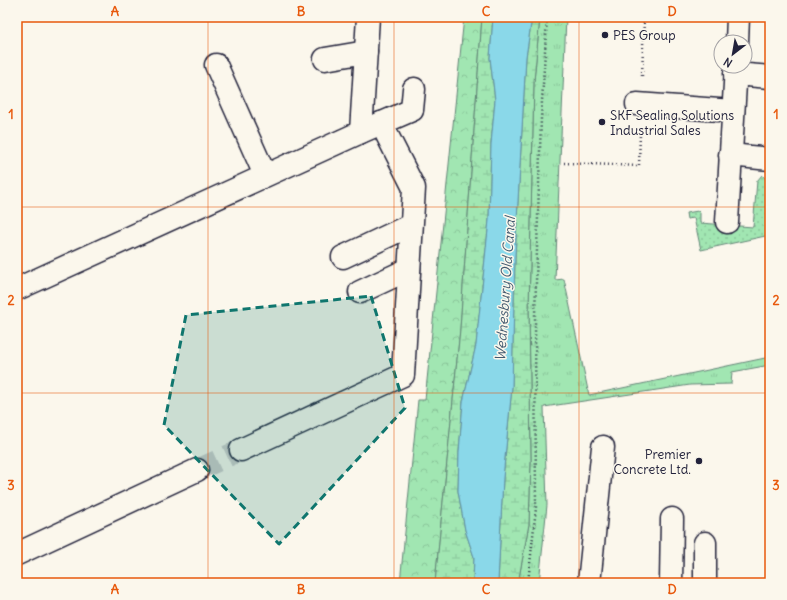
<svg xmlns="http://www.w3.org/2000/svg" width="787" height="600" font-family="Delius,sans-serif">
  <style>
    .grass { fill: url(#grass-tufts); stroke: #628476 }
    .forest { fill: url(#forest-crowns); stroke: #628476 }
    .wetland { fill: url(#wetland-marsh); stroke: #628476 }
    .garden { fill: url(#garden-dots); stroke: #628476 }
    .water { fill: #8ad8e9; stroke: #608fa3 }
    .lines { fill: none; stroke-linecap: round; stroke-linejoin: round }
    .minor-tunnel { stroke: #d0ccc9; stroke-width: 22; stroke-dasharray: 22 11; stroke-linecap: butt }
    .minor-casing { stroke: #22223b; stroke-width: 25 }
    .path { stroke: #22223b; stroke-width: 2.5; stroke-dasharray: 1 3; stroke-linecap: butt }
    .minor { stroke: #fbf7ec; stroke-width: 22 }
    .marked { fill: #0f766e; fill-opacity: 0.2; stroke: #0f766e; stroke-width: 3; stroke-dasharray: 8 5; stroke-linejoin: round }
    .grid { fill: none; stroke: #e8590c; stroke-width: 1; stroke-opacity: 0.55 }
    .poi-dot { fill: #22223b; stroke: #fbf7ec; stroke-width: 1.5 }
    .labels { text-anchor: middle; stroke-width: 3; stroke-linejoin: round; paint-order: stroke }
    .poi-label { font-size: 13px; fill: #22223b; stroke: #fbf7ec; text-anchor: start }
    .water-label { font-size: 14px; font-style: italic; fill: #41596f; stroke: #fbf7ec }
    .neatline { fill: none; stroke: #e8590c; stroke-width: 1.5 }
    .grid-label { font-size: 13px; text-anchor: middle; font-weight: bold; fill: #e8590c }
  </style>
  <defs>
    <pattern id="grass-tufts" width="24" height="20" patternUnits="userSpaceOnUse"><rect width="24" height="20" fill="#a1e6b2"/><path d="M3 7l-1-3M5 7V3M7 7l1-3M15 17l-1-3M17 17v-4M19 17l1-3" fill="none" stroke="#8ac59a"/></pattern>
    <pattern id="forest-crowns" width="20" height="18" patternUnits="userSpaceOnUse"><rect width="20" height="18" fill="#a1e6b2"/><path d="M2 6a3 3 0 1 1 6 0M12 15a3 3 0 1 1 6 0" fill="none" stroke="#8ac59a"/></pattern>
    <pattern id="wetland-marsh" width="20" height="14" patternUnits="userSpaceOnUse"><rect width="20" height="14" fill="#a1e6b2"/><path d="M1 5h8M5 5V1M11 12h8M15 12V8" fill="none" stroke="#8ac59a"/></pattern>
    <pattern id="garden-dots" width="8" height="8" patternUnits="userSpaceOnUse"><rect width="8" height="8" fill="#a1e6b2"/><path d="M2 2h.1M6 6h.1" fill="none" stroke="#8ac59a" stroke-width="1.8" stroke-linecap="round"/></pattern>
  </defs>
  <rect width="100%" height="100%" fill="#fbf7ec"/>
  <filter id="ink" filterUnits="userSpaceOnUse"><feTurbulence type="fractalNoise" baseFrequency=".025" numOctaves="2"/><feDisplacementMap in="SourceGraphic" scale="8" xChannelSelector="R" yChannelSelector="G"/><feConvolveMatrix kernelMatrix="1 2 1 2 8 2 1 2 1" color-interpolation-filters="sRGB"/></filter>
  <g filter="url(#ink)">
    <path class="grass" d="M540 17H566L555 280 564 279 589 395 770 357V365L732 372 731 384 690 385 544 407 547 505 539 583H518L529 524 531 461 529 309 534 81Z"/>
    <path class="forest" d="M464 17H482L460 329 435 583H400L418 400H425Z"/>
    <g class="wetland">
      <path d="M482 17H493L490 58 495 100 491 144 489 220 476 345 463 402 459 452 458 491 465 530 474 557 473 583H435L460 329Z"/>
      <path d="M532 17H540L534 81 529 309 531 461 529 524 518 583H498L503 478 512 387 515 256 526 57Z"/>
    </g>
    <path class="garden" d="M762 175C774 184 770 220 770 235L701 250 694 218 687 219 686 213 698 211 700 213V223L753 227 757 181Z"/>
    <path class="water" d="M493 17H532L526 57 515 256 512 387 503 478 498 583H473L474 557 465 530 458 491 459 452 463 402 476 345 489 220 491 144 495 100 490 58Z"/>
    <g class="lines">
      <path class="minor-tunnel" d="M197 470 241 450"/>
      <g class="minor-casing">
        <g id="minor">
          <path d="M737 42 738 17"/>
          <path d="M325 59 366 52"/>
          <path d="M216 65 265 175"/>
          <path d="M735 74 770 77"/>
          <path d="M637 104 733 111"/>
          <path d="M361 132 368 17"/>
          <path d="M730 155 770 159"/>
          <path d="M727 222 736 66"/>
          <path d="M343 257 411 225"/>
          <path d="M17 289 361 132 412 110 414 89"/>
          <path d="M360 292 409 269"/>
          <path d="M241 450 403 375 414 188 381 123"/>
          <path d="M705 543V583"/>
          <path d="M17 554 197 470"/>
          <path d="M590 583H589L603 447"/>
          <path d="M671 583 672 519"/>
        </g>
      </g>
      <g class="path">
        <path d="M642 76 644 17"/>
        <path d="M564 163 639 166 640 133"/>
        <path d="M528 583 536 508 535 315 541 118 547 17"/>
      </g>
      <use href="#minor" class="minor"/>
    </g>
  </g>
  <path class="marked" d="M371 296 405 408 279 544 164 425 186 315Z"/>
  <path class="grid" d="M208 17V583M394 17V583M579 17V583M17 207H770M17 393H770"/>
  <g class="poi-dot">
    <circle cx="605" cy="35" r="4"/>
    <circle cx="602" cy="122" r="4"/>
    <circle cx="699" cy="461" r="4"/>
  </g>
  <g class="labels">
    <g class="poi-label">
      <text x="613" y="40">PES Group</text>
      <text x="610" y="120">SKF Sealing Solutions<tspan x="610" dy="15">Industrial Sales</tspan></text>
      <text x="691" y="459" text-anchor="end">Premier<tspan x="691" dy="15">Concrete Ltd.</tspan></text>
    </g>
    <g class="water-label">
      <text transform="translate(505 289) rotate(-86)" y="5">Wednesbury Old Canal</text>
    </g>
  </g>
  <rect width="787" height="600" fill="none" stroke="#fbf7ec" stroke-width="44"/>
  <g transform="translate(733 54) rotate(211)"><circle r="19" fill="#fbf7ec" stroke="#a4a2a5"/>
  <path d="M0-3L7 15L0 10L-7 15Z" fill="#22223b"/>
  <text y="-6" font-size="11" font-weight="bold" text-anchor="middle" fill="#22223b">N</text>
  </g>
  <rect x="22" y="22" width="743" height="556" class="neatline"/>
  <g class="grid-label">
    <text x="115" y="16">A</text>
    <text x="301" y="16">B</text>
    <text x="486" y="16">C</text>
    <text x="672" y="16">D</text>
    <text x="11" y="119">1</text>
    <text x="776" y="119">1</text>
    <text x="11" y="305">2</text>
    <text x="776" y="305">2</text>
    <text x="11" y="490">3</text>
    <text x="776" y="490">3</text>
    <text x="115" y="594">A</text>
    <text x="301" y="594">B</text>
    <text x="486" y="594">C</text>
    <text x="672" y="594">D</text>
  </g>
</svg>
